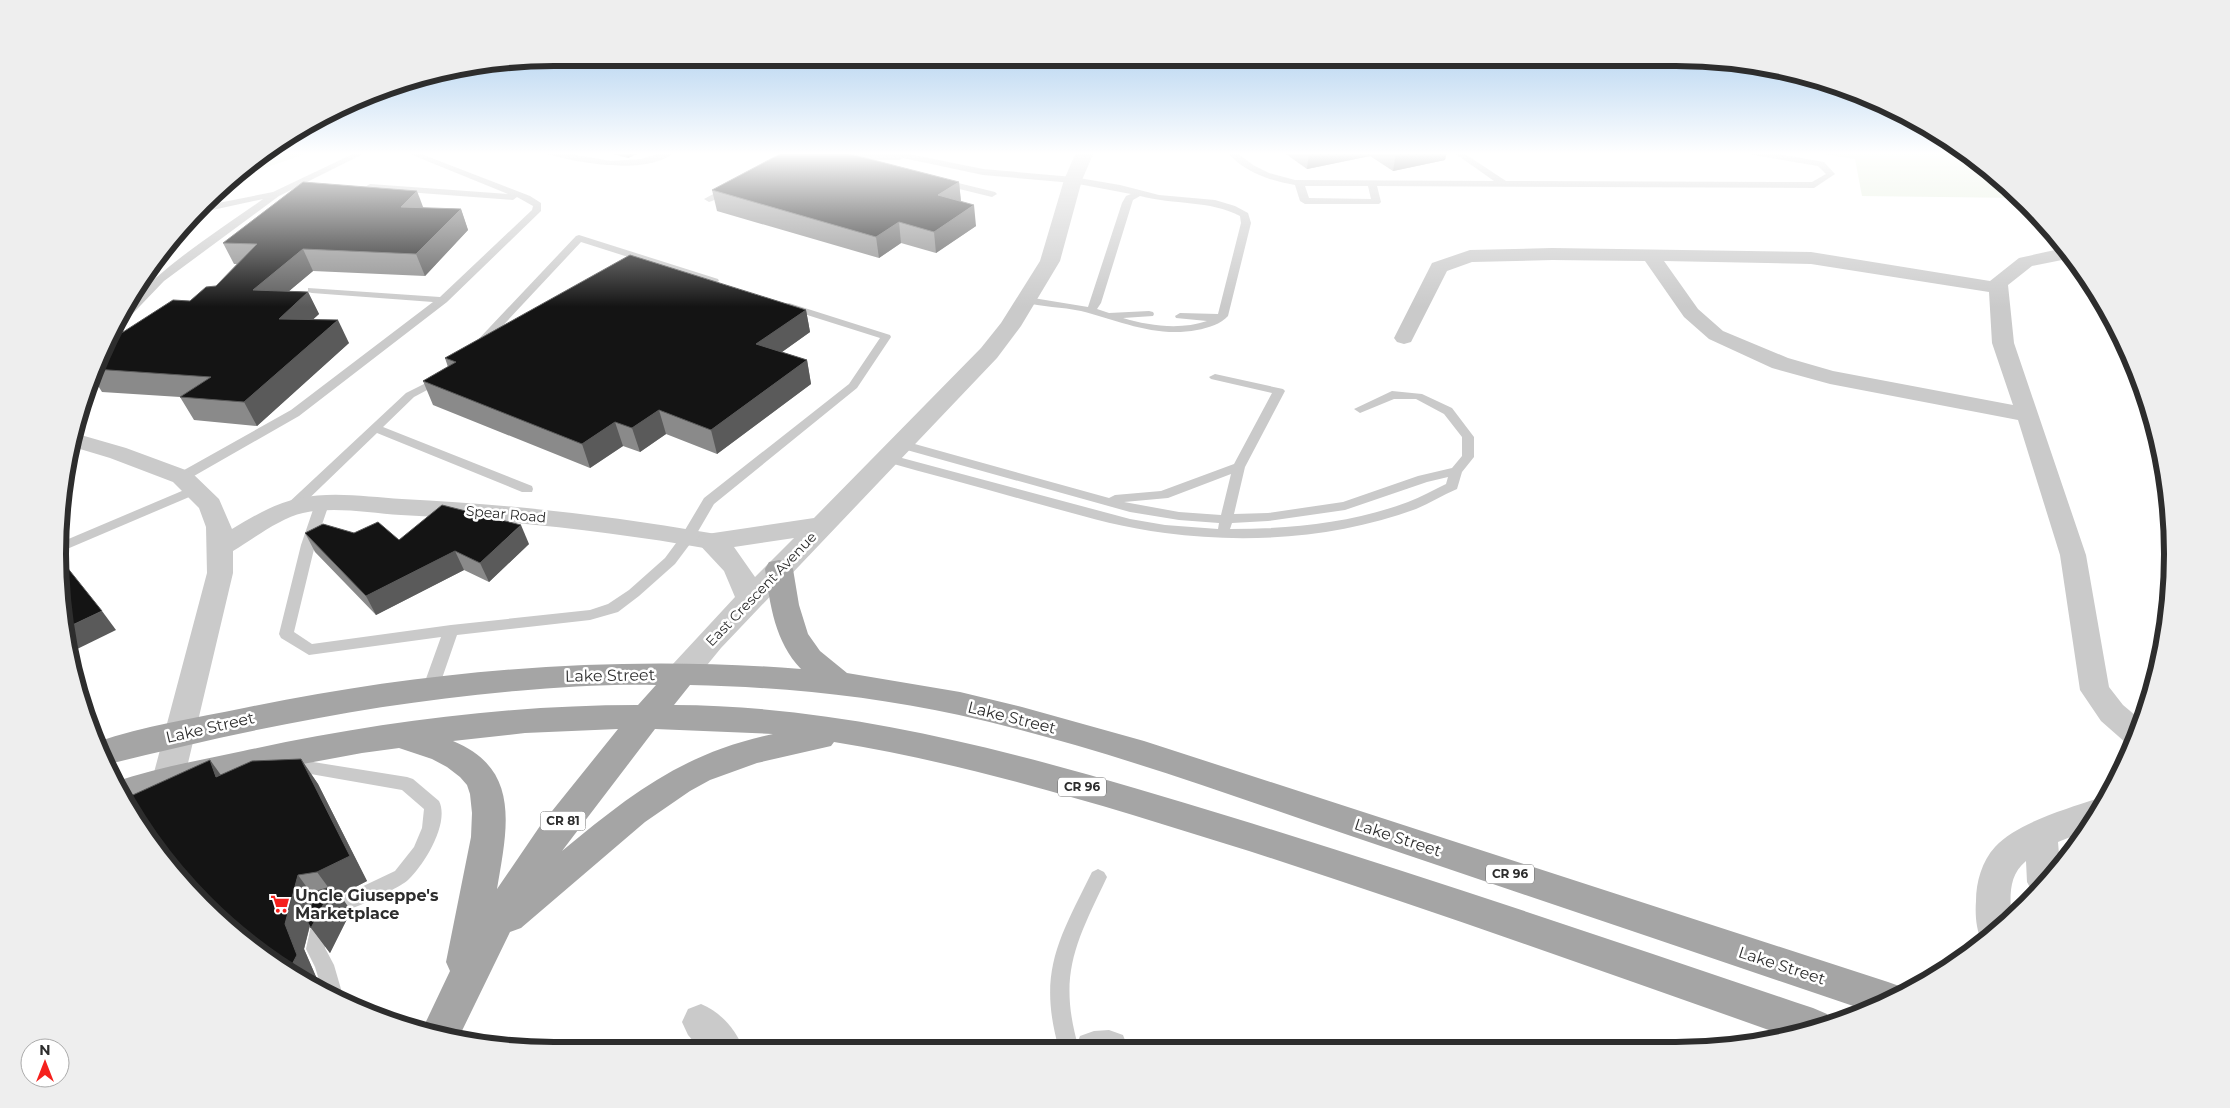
<svg xmlns="http://www.w3.org/2000/svg" width="2230" height="1108" font-family="Montserrat,sans-serif">
  <style>
    .green { fill: #e1ecd8 }
    .lines { fill: none; stroke-linecap: round; stroke-linejoin: round }
    .service { fill: #cacaca; fill-rule: evenodd }
    .minor { fill: #cacaca; fill-rule: evenodd }
    .tertiary { fill: #cacaca; fill-rule: evenodd }
    .primary { fill: #a5a5a5; fill-rule: evenodd }
    .wall { fill: #8a8a8a }
    .shaded-wall { fill: #5a5a5a }
    .building { fill: #141414; stroke: #5a5a5a }
    .labels { text-anchor: middle; stroke-width: 5; stroke-linejoin: round; paint-order: stroke }
    .shield { fill: #fff; stroke: #6c6c6c; stroke-width: 1 }
    .shield-label { font-size: 12px; font-weight: bold; fill: #2d2d2d }
    .street-label { font-size: 14px; fill: #2d2d2d; stroke: #fff }
    .near-street-label { font-size: 16px; fill: #2d2d2d; stroke: #fff }
    .near-poi-label { font-size: 16px; font-weight: bold; fill: #2d2d2d; stroke: #fff; text-anchor: start }
    .rim { fill: none; stroke: #2d2d2d; stroke-width: 6 }
  </style>
  <rect width="100%" height="100%" fill="#fff"/>
  <g class="green">
    <path d="M264 152H311L232 179 252 160Z"/>
    <path d="M1807 152H1965L2021 198 1862 196 1855 159Z"/>
  </g>
  <g class="lines">
    <g class="service">
      <path d="M357 152H367L279 196 164 281 117 330 112 331C137 280 216 233 263 199L194 214 203 206 273 192Z"/>
      <path d="M405 152H416L530 196 541 203V211L447 302 299 416 187 480H177L176 477 177 474 291 410 433 302 312 293 308 292V288L440 297 532 210 533 206 517 197 513 200 367 189 365 187 370 184 508 194Z"/>
      <path d="M546 152H559L611 161 641 159 664 152H675C647 176 579 163 547 154Z"/>
      <path d="M822 152 887 154 884 152H899L983 169 1073 177 1120 185 1159 195 1215 200 1235 206 1248 213 1251 223 1228 316C1221 324 1208 328 1197 330 1156 338 1120 321 1081 311 1062 307 1042 307 1023 302V298L1027 297 1088 307 1122 203 1126 196 1131 194 1073 183 983 175 903 158 899 160H858L826 155ZM1140 196C1174 205 1210 200 1240 216L1241 223 1218 314 1180 313 1175 316 1176 318 1207 321C1181 330 1149 326 1123 318L1153 316 1154 314 1153 312 1149 311 1109 313 1097 309 1101 303 1132 203 1133 200Z"/>
      <path d="M1227 152H1236L1253 165 1269 173 1295 180 1494 181 1453 152H1462L1506 181 1812 182 1826 174 1818 166 1753 155 1749 152H1767L1824 162 1835 174 1814 188 1377 186 1381 202 1379 204H1305L1300 201 1295 185C1270 181 1244 172 1227 152ZM1305 186H1368L1371 199 1309 198Z"/>
      <path d="M1949 152H1965L1970 156 1953 155Z"/>
      <path d="M942 179 995 192 997 194 992 197 939 184 938 182Z"/>
      <path d="M730 185 733 186V190L712 201 709 202 704 199Z"/>
      <path d="M579 235 718 279 719 281 714 284 710 283 581 242 481 349H473L471 347 473 345 576 236Z"/>
      <path d="M789 303 890 335 891 337 857 388 714 504 693 540 675 564 639 596 618 612 590 620 457 635 439 687 436 691 431 693 426 691 423 687 441 637 309 655 281 638 279 634 301 545 315 504 322 500 329 504 315 545 294 632 312 644 451 625 590 610 608 604 629 590 665 558 682 535 704 498 849 384 880 338 785 308V304Z"/>
      <path d="M1215 374 1283 389 1285 391 1245 467 1234 514 1268 513 1343 502 1418 476 1452 468 1462 456V437L1444 414 1416 399H1394L1360 413 1354 409 1392 391 1422 394 1452 408 1474 437V457L1462 472 1457 489C1443 495 1430 503 1416 509 1337 538 1248 544 1165 533 1116 527 1069 512 1021 499 975 486 929 474 883 461L881 458 887 454 1130 519 1165 525 1218 529 1219 523 1179 520 1130 512 896 447 894 444 900 440 904 441 1109 498 1115 495 1161 491 1234 464 1272 393 1211 379 1209 377ZM1231 474 1221 515 1179 512 1124 502 1168 498ZM1448 477 1446 484C1433 490 1421 497 1408 502 1352 523 1290 529 1230 529L1232 523 1268 521 1345 510 1427 482Z"/>
      <path d="M440 376 444 377 446 379 444 381 414 397 383 427 532 486 533 489 532 492H522L377 433 296 511H286L284 508 286 505 406 393Z"/>
      <path d="M196 485 201 486 202 489 201 492 60 552 59 543Z"/>
      <path d="M288 758 407 777 413 779 439 801C450 823 424 865 408 880 400 888 342 915 331 915L325 948 334 965 343 996 341 1000 322 990 315 967 306 949 315 907 318 901 336 899 395 871 414 847 422 828 424 809 402 790 282 769 280 764 282 759Z"/>
      <path d="M1098 869 1104 872 1107 877C1076 943 1057 974 1079 1049H1059C1037 972 1059 939 1092 872Z"/>
    </g>
    <g class="minor">
      <path d="M1552 248 1811 252 1990 281 2019 258 2064 248 2072 258 2032 266 2008 285 2014 343 2086 555 2109 687 2123 705 2142 721 2134 746 2126 743 2101 721 2080 690 2060 555 2018 420 1830 384 1772 368 1709 339 1684 317 1645 261 1552 260 1472 262 1447 271 1411 342 1404 344 1397 342 1394 338 1432 263 1470 250ZM1664 261 1811 264 1989 292 1992 343 2013 405 1833 371 1788 358 1723 331 1698 309Z"/>
      <path d="M74 433 126 448 191 472 219 499 232 529C254 516 275 503 300 498 333 491 369 497 402 499 505 504 608 515 710 533L719 535 723 541 719 547 710 549C608 531 505 520 401 515 369 513 334 506 303 513 280 518 253 539 233 551V573L184 780 179 789 168 793 157 789 152 780 207 573 206 527 199 508 173 482 110 458 70 446Z"/>
      <path d="M2096 799 2102 801 2085 831 2058 842 2060 866 2033 893 2027 882 2026 861C2009 875 2010 894 2011 915L1982 942C1976 929 1975 915 1976 901 1976 882 1982 861 1995 847 2017 823 2066 809 2096 799Z"/>
      <path d="M701 1004C721 1012 736 1030 744 1050H701L688 1035 682 1022 688 1009Z"/>
      <path d="M1109 1030 1123 1035 1128 1048 1075 1049 1080 1036 1094 1031Z"/>
    </g>
    <path class="tertiary" d="M1076 152H1094L1082 180 1060 261 1021 326 997 358 721 648 694 681 683 684 672 681 668 673 672 665 735 597 724 571 696 541 700 535 814 518 981 348 1001 323 1040 261 1064 180ZM794 538 755 577 734 547Z"/>
    <path class="primary" d="M779 560 789 562 793 569 799 605 808 634 820 651 847 673 960 692 1022 707 1144 741 1888 982 1902 987 1903 991 1868 1011C1697 953 1525 895 1354 837 1224 793 1094 745 959 715 871 696 781 687 690 685L674 705C865 706 1050 762 1231 817 1427 877 1620 943 1813 1008L1827 1014 1831 1022 1783 1035C1605 972 1428 909 1249 851 1112 808 975 765 834 742L831 746 757 763 710 780 690 791 645 822 521 928 510 932 457 1041 422 1030 450 971 446 962 471 837 472 813 470 794 467 785 460 777 447 767 432 759 399 748 362 753 281 768 128 805 114 782C156 768 200 760 243 751 373 723 505 705 638 705L656 685C609 684 562 687 516 691 376 703 241 731 105 765L97 742C144 726 195 718 244 708 428 670 615 654 801 669 775 642 770 605 765 569L769 562ZM618 729 540 826 497 889C507 829 522 769 453 741L525 733ZM655 729 773 734C683 753 631 794 562 851Z"/>
  </g>
  <g class="wall">
    <path d="M605 152H641L628 158Z"/>
    <path d="M982 152H1020L1019 154Z"/>
    <path d="M1283 152H1447L1445 160 1393 171 1370 156 1307 169Z"/>
    <path d="M959 182 961 201 976 226 936 253 901 243 879 258 717 211 712 190Z"/>
    <path d="M424 208 461 209 468 230 425 276 313 271 289 291 308 292 319 314 313 319 349 343 257 426 194 420 180 397 102 392 92 376 95 364 102 358 100 355 106 343 190 301 216 286 237 264H234L223 243Z"/>
    <path d="M806 310 810 332 782 352 807 360 811 384 717 454 666 434 640 452 623 446 590 468 433 405 423 381 448 367 445 358Z"/>
    <path d="M305 533H354L399 540 529 544 489 582 464 570 376 615 315 552Z"/>
    <path d="M301 759 318 784 367 881 340 895 351 911 330 953 310 926 304 949 317 979 313 986 278 967 210 760 221 775Z"/>
  </g>
  <g class="shaded-wall">
    <path d="M627 152H641L628 158Z"/>
    <path d="M1309 152H1371L1370 156 1307 169Z"/>
    <path d="M1396 152H1447L1445 160 1393 171Z"/>
    <path d="M959 182 961 203 938 195Z"/>
    <path d="M417 191 425 212 401 207Z"/>
    <path d="M974 205 976 226 936 253 934 232Z"/>
    <path d="M461 209 468 230 425 276 416 254Z"/>
    <path d="M899 222 901 243 879 258 876 237Z"/>
    <path d="M303 249 313 271 264 312 253 290Z"/>
    <path d="M308 292 319 314 290 341 279 319Z"/>
    <path d="M806 310 810 332 761 367 756 344Z"/>
    <path d="M338 320 349 343 257 426 244 402Z"/>
    <path d="M807 360 811 384 717 454 711 430Z"/>
    <path d="M659 410 666 434 640 452 632 428Z"/>
    <path d="M615 422 623 446 590 468 582 444Z"/>
    <path d="M521 525 529 544 489 582 480 563Z"/>
    <path d="M455 551 464 570 376 615 366 596Z"/>
    <path d="M102 611 116 630 69 653 64 629Z"/>
    <path d="M301 759 318 784 367 881 340 895 351 911 330 953 311 928 331 891 317 872Z"/>
    <path d="M210 760 228 785 216 777Z"/>
    <path d="M298 875 316 900 304 949 317 979 313 986 288 972 285 924Z"/>
  </g>
  <g class="building">
    <path d="M784 152H842L959 182 938 195 974 205 934 232 899 222 876 237 712 190Z"/>
    <path d="M303 182 417 191 401 207 461 209 416 254 303 249 253 290 308 292 279 319 338 320 244 402 180 397 211 377 94 369 96 362 111 352 102 350 106 343 173 300 190 301 206 287 216 286 257 244 223 243Z"/>
    <path d="M630 255 806 310 756 344 807 360 711 430 659 410 632 428 615 422 582 444 423 381 456 362 445 358Z"/>
    <path d="M442 505 521 525 480 563 455 551 366 596 305 533 323 524 354 533 378 522 399 540Z"/>
    <path d="M60 561H62L102 611 64 629 62 619Z"/>
    <path d="M301 759 350 856 317 872 298 875 285 924 297 955 288 972 278 967 226 927 160 856 124 799 210 760 216 777 252 761Z"/>
    <path d="M333 886 311 928 308 923 314 892Z"/>
  </g>
  <linearGradient id="sky" x2="0" y2="1"><stop stop-color="#99c3ea"/><stop offset="0.5" stop-color="#fff"/><stop offset="1" stop-color="#fff" stop-opacity="0"/></linearGradient>
  <rect width="2230" height="307" fill="url(#sky)"/>
  <defs>
    <g id="supermarket-bare" transform="scale(1.5)"><path d="M-6-5.5h2.5l.6 2H6L4.5 2H-2.5L-4.4-4H-6ZM-1.5 3.2a1.3 1.3 0 1 0 .1 0ZM3 3.2a1.3 1.3 0 1 0 .1 0Z" fill="#f5211d" stroke="#fff" stroke-width="2.5" paint-order="stroke"/></g>
  </defs>
  <g fill-rule="evenodd">
    <use href="#supermarket-bare" x="280" y="904"/>
  </g>
  <g class="labels">
    <g class="shield">
      <rect x="1058" y="777.5" width="48" height="19" rx="4"/>
      <rect x="540.5" y="811.5" width="45" height="19" rx="4"/>
      <rect x="1486" y="864.5" width="48" height="19" rx="4"/>
    </g>
    <g class="shield-label">
      <text x="1082" y="791">CR 96</text>
      <text x="563" y="825">CR 81</text>
      <text x="1510" y="878">CR 96</text>
    </g>
    <g class="street-label">
      <text transform="translate(506 514) rotate(5)" y="5">Spear Road</text>
      <text transform="translate(761 589) rotate(-46)" y="5">East Crescent Avenue</text>
    </g>
    <g class="near-street-label">
      <text transform="translate(610 675) rotate(-1)" y="6">Lake Street</text>
      <text transform="translate(1012 717) rotate(14)" y="6">Lake Street</text>
      <text transform="translate(210 727) rotate(-13)" y="6">Lake Street</text>
      <text transform="translate(1398 837) rotate(18)" y="6">Lake Street</text>
      <text transform="translate(1782 965) rotate(18)" y="6">Lake Street</text>
    </g>
    <g class="near-poi-label">
      <text x="295" y="901">Uncle Giuseppe's<tspan x="295" dy="18">Marketplace</tspan></text>
    </g>
  </g>
  <path d="M0 0H2230V1108H0ZM554 66H1676A488 488 0 0 1 2164 554V554A488 488 0 0 1 1676 1042H554A488 488 0 0 1 66 554V554A488 488 0 0 1 554 66Z" fill="#eee" fill-rule="evenodd"/>
  <path class="rim" d="M554 66H1676A488 488 0 0 1 2164 554V554A488 488 0 0 1 1676 1042H554A488 488 0 0 1 66 554V554A488 488 0 0 1 554 66Z"/>
  <g transform="translate(45 1063)"><circle r="24" fill="#ffffff" stroke="#ababab"/>
  <path d="M0-4L9 19L0 12L-9 19Z" fill="#f5211d"/>
  <text y="-8" font-size="14" font-weight="bold" text-anchor="middle" fill="#2d2d2d">N</text>
  </g>
</svg>
